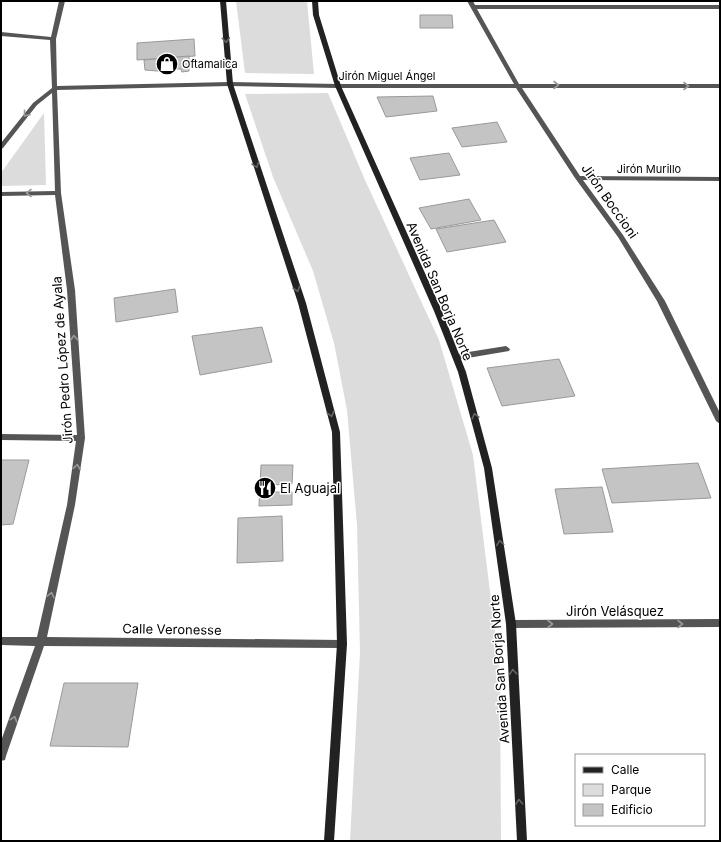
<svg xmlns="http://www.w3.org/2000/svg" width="721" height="842" font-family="Inter,sans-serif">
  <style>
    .green { fill: #dcdcdc }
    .building { fill: #c4c4c4; stroke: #999 }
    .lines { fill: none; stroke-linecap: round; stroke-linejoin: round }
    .minor { fill: #555; fill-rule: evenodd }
    .secondary { fill: #222; fill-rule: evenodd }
    .oneway { stroke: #646464 }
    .oneway2 { stroke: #999 }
    .labels { text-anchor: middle; stroke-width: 3; stroke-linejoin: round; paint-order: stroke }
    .far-poi-label { font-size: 11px; fill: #000; stroke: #fff; text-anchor: start }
    .far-street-label { font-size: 11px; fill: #000; stroke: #fff }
    .street-label { font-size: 13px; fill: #000; stroke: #fff }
    .poi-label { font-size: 13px; fill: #000; stroke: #fff; text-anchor: start }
  </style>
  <rect width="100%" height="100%" fill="#fff"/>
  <g class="green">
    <path d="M236 1H307L314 74 245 73Z"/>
    <path d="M328 93 365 180 439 340 473 455 500 672 501 841H350L360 652 357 525 347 410 334 343 313 271 273 177 245 94Z"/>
    <path d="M44 113 46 185 1 186V173Z"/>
  </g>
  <g class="building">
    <path d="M420 15H452L453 28H420Z"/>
    <path d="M194 39 195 56 137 60V43Z"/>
    <path d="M189 56V71L182 72 181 69H170V72L145 70 144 60Z"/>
    <path d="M433 96 437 111 386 117 377 97Z"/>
    <path d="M497 122 507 142 462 147 452 128Z"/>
    <path d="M449 153 460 175 420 180 410 158Z"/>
    <path d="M469 199 481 220 431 229 419 208Z"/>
    <path d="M494 220 506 242 447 252 436 229Z"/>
    <path d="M175 289 178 312 116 322 114 298Z"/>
    <path d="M262 327 272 362 200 375 192 336Z"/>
    <path d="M559 359 575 396 502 406 487 368Z"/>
    <path d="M1 460H29L13 524 1 525Z"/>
    <path d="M698 463 711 498 612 503 602 469Z"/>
    <path d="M261 465H293L292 484 271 485V492H292V505L259 506Z"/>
    <path d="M602 487 613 532 564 534 555 489Z"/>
    <path d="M282 516 283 561 237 563 238 518Z"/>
    <path d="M64 683H138L128 747 50 746Z"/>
  </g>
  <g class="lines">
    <g class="minor">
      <path d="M59 1H65L56 39 57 86 230 82 338 84H514L467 1H473L475 5H720V9H477L519 84H720V88H522L580 176 720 177V181L583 180 623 235 665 301 720 413V424L716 421 657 301 618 237 575 178 516 88H338L230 86 57 90 61 193 75 290 85 438 75 505 47 637 342 640 345 641 347 644 345 647 342 648 44 646 6 756 5 760 1 761V741L35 646 1 645V637H37L67 505 76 441 1 440V434L77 435 67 290 55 195 1 196V192L55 191 52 93 37 105 3 148 1 149V143L33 103 52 88 50 40 1 36V32L51 37Z"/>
      <path d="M506 346 510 349 509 351 456 360 452 357 456 354Z"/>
      <path d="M720 619V627L511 628 508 627 506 624 508 621 511 620Z"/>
    </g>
    <g class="secondary">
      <path d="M220 1H226L233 84 306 303 340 432 347 644 334 841H324L337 644 332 432 298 303 227 84Z"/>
      <path d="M312 1H318L319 15 341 86 442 311 466 372 492 468 516 624 527 841H517L506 624 484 468 458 372 434 311 335 86 313 15Z"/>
    </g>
  </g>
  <defs><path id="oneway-chevron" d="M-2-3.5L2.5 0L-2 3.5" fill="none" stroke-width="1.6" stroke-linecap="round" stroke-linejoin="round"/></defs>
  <g class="oneway">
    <use href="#oneway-chevron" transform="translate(226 40) rotate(86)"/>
    <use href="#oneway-chevron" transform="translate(256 165) rotate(72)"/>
    <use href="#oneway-chevron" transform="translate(297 289) rotate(72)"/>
    <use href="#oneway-chevron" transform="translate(331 414) rotate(75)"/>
    <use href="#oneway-chevron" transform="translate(475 416) rotate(-105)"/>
    <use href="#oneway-chevron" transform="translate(500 543) rotate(-98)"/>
    <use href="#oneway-chevron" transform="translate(513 672) rotate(-93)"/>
    <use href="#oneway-chevron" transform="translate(519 802) rotate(-93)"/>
  </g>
  <g class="oneway2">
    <use href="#oneway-chevron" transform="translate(556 85)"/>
    <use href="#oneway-chevron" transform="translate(686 86)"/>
    <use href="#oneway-chevron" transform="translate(26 114) rotate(129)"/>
    <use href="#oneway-chevron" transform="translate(29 193) rotate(180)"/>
    <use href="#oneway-chevron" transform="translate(74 338) rotate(-94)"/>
    <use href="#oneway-chevron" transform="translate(77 467) rotate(-81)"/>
    <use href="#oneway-chevron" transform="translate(51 595) rotate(-77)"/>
    <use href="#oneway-chevron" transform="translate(550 624)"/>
    <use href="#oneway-chevron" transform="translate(680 624)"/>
    <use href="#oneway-chevron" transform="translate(14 719) rotate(-71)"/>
  </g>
  <defs>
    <g id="shop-disc" transform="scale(1.15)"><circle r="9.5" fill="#000" stroke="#fff"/><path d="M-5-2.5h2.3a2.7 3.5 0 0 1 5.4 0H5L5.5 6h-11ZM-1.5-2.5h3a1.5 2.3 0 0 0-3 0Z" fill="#fff"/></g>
    <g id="restaurant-disc" transform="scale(1.15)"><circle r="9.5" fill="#000" stroke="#fff"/><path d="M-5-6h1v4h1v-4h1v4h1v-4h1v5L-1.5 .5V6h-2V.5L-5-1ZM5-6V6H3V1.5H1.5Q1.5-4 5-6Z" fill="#fff"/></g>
  </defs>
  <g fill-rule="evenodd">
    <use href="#shop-disc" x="167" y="64"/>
    <use href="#restaurant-disc" x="265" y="488"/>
  </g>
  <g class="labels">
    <g class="far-poi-label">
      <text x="182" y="68">Oftamalica</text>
    </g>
    <g class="far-street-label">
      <text x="387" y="80">Jirón Miguel Ángel</text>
      <text x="649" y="173">Jirón Murillo</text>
    </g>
    <g class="street-label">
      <text transform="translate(610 201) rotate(55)" y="5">Jirón Boccioni</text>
      <text transform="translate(440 291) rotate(67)" y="5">Avenida San Borja Norte</text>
      <text transform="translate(62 360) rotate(-94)" y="5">Jirón Pedro López de Ayala</text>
      <text x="615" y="616">Jirón Velásquez</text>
      <text transform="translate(172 629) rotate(1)" y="5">Calle Veronesse</text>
      <text transform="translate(499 669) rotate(-94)" y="5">Avenida San Borja Norte</text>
    </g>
    <g class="poi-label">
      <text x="280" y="493">El Aguajal</text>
    </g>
  </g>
  <rect width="721" height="842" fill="none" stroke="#000000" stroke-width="4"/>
  <rect x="575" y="754" width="130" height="72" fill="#ffffff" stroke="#999999"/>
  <rect x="583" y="767" width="20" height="6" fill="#222222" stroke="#999999"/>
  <text x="611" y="774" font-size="12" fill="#000000">Calle</text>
  <rect x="583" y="784" width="20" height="12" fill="#dcdcdc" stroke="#999999"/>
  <text x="611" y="794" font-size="12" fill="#000000">Parque</text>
  <rect x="583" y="804" width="20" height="12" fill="#c4c4c4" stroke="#999999"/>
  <text x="611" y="814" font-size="12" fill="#000000">Edificio</text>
</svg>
